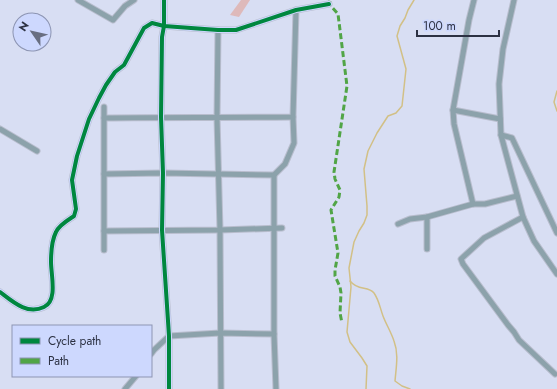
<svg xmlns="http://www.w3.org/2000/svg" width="557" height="389" font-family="Jost,sans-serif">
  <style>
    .green { fill: #deb9ba }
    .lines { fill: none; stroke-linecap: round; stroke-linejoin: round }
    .stream { stroke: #d2c086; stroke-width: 1.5 }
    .street-casing { stroke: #b8bdcd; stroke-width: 7 }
    .street { stroke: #8ca2ab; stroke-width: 5 }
    .quiet { stroke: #51a546; stroke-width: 3; stroke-dasharray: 6 3; stroke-linecap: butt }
    .cycleway-casing { stroke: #cdd8fe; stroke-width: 6 }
    .cycleway { stroke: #00873e; stroke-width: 4 }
  </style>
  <rect width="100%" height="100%" fill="#d8def3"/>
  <path class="green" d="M241 0H250L239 17 230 15Z"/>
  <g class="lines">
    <g class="stream">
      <path d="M557 91 554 102 557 111"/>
      <path d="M350 281C358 291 368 286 374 293 379 300 380 308 383 316 386 324 391 332 394 341 399 354 396 368 395 381L402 386 410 389"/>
      <path d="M366 389 367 366 362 358 350 342 347 332 351 287 349 268 354 242 359 231 364 223 367 215V206L364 169 368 151 377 133 388 116 396 113 402 106 406 69 397 36 400 26 405 18 408 10 414 0"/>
    </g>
    <g class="street-casing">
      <g id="street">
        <path d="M78 0 113 20 125 6 134 0"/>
        <path d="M164 0V26L162 37 161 117 163 173 162 230 169 336V389"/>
        <path d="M514 0 503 49 499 84 501 135 523 217 534 241 557 274"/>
        <path d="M218 30 217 118 220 230 221 389"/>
        <path d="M104 107V250"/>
        <path d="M453 110 500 119"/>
        <path d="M104 118C167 117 230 118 293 117L296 10"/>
        <path d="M0 129 37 151"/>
        <path d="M501 135 512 138 557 233"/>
        <path d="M104 174 163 173 274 175 285 164 294 143 293 117"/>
        <path d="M274 175V334L276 389"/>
        <path d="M473 204 454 124 453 110 469 20 474 0"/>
        <path d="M427 217V249"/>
        <path d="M523 217 484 238 461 259 463 264 508 325 514 332 519 340 555 374"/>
        <path d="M398 224 410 219 427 217 473 204H485L517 196"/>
        <path d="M104 231 220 230 282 228"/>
        <path d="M0 292C13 302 27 315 44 307 58 301 51 275 51 262 51 252 52 240 56 232 59 225 68 220 74 216L76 209 72 180 77 156 89 119 99 98 106 85 115 72 124 65 144 28 152 23 164 26 218 30H236L296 10 329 4"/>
        <path d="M151 354 154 350 169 336 220 333 274 334"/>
        <path d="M125 389 136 376"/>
      </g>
    </g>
    <use href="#street" class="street"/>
    <path class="quiet" d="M330 1 329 4 338 14 347 86 334 172 335 179 340 190 339 197 331 210 338 253 335 270V276L340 287 341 293 340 313 342 323"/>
    <g class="cycleway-casing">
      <g id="cycleway">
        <path d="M164 0V26L162 37 161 117 163 173 162 230 169 336V389"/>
        <path d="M0 292C13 302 27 315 44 307 58 301 51 275 51 262 51 252 52 240 56 232 59 225 68 220 74 216L76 209 72 180 77 156 89 119 99 98 106 85 115 72 124 65 144 28 152 23 164 26 218 30H236L296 10 329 4"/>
      </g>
    </g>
    <use href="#cycleway" class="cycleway"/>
  </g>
  <rect x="12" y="325" width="140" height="52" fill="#cdd8fe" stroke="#8d95b3"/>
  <rect x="20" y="338" width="20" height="6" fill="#00873e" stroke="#8d95b3"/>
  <text x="48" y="345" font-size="12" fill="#2c3143">Cycle path</text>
  <rect x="20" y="358" width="20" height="6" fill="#51a546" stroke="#8d95b3"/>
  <text x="48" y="365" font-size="12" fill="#2c3143">Path</text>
  <g transform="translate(32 32) rotate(304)"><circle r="19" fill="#cdd8fe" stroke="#8d95b3"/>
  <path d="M0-3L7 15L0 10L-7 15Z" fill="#686e81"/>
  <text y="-6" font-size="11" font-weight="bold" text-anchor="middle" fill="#2c3143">N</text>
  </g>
  <path d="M417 30v6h82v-6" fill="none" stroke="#2c3143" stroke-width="2"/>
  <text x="423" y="30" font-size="12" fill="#2c3143" stroke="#cdd8fe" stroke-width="3" paint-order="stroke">100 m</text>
</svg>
